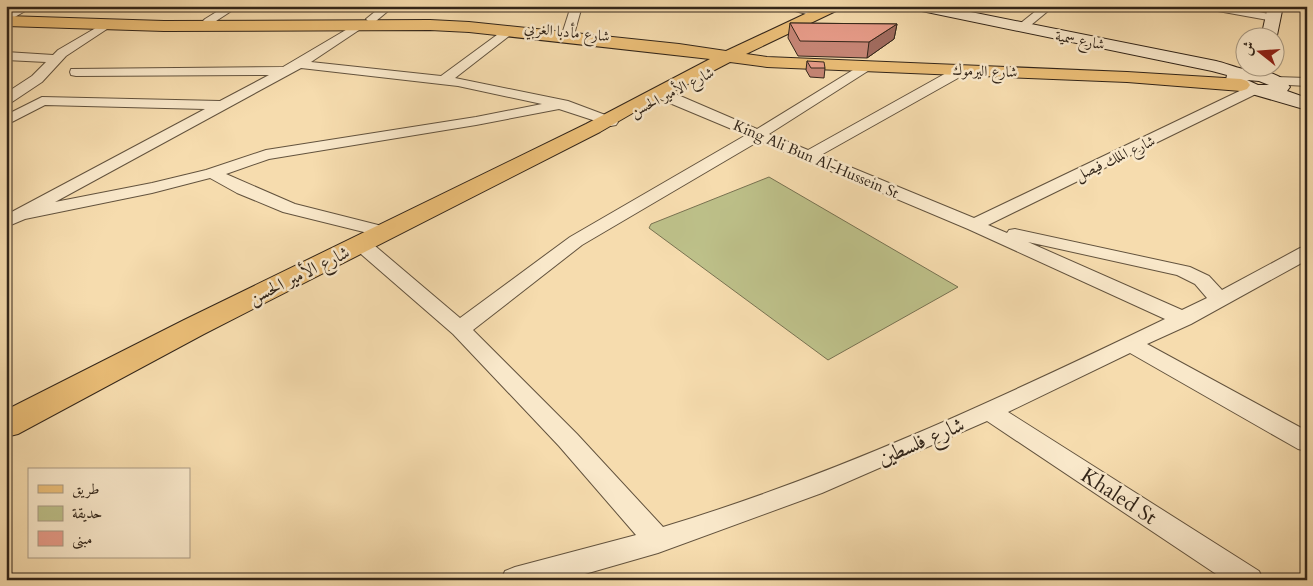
<svg xmlns="http://www.w3.org/2000/svg" width="1313" height="586" font-family="Cardo,Amiri,serif">
  <style>
    .green { fill: #bdc089; stroke: #787251 }
    .lines { fill: none; stroke-linecap: round; stroke-linejoin: round }
    .minor-casing { stroke: #63533e; stroke-width: 2 }
    .secondary-casing { stroke: #322519; stroke-width: 2 }
    .primary-casing { stroke: #322519; stroke-width: 2 }
    .minor { fill: #f9e8ca; fill-rule: evenodd }
    .secondary { fill: #f9e8ca; fill-rule: evenodd }
    .primary { fill: #ebbe77; fill-rule: evenodd }
    .wall { fill: #c68575; stroke: #322519 }
    .shaded-wall { fill: #a16c5f; stroke: #322519 }
    .building { fill: #e69b88; stroke: #322519 }
    .labels { text-anchor: middle; stroke-width: 5; stroke-linejoin: round; paint-order: stroke }
    .far-street-label { font-size: 15px; fill: #322519; stroke: #f9e8ca }
    .street-label { font-size: 18px; fill: #322519; stroke: #f9e8ca }
    .near-street-label { font-size: 21px; fill: #322519; stroke: #f9e8ca }
  </style>
  <rect width="100%" height="100%" fill="#f6dcae"/>
  <filter id="stains"><feTurbulence type="fractalNoise" baseFrequency=".004" numOctaves="4"/><feColorMatrix values="0 0 0 0 .2 0 0 0 0 .09 0 0 0 0 .02 0 0 0 .5 -.17"/></filter>
  <radialGradient id="worn" r=".72"><stop offset=".6" stop-color="#630" stop-opacity="0"/><stop offset="1" stop-color="#630" stop-opacity=".3"/></radialGradient>
  <path class="green" d="M769 177 958 287 828 360 649 228 651 224Z"/>
  <g class="lines">
    <g class="minor-casing">
      <g id="minor">
        <path d="M20 6H34L13 18 6 19V13Z"/>
        <path d="M226 6H239L213 23H205L203 21 205 19Z"/>
        <path d="M382 6H394L376 21H368L366 19Z"/>
        <path d="M571 6H582L575 31 569 34 563 31Z"/>
        <path d="M783 6H801L822 12 824 14 818 17 784 8Z"/>
        <path d="M1042 6H1054L1025 30H1017L1015 28 1017 26Z"/>
        <path d="M1202 6H1227L1274 15 1280 18 1274 21 1207 9Z"/>
        <path d="M361 21 365 22 367 24 365 26 311 62 441 76 505 29H513L515 31 513 33 455 78 568 101 616 119 618 122 616 125 611 126 559 109 476 125 269 159 226 174 295 204 390 228 393 232 390 236 384 237 283 212 237 193 210 178 152 193 25 219 6 227V215L205 109 45 105 6 125V115L42 97 220 101 269 75 76 76 71 75 70 72 71 69 283 67ZM301 68 458 86 542 104 476 117 266 150 206 170 152 183 55 202Z"/>
        <path d="M106 22 110 23 112 25 110 27 66 56 42 82 12 102 6 103V93L32 76 46 62 6 60V52L53 55 58 50Z"/>
        <path d="M866 62 871 63 872 66 871 69 769 134 808 150 957 67H967L968 70 967 73 821 155 974 218 1250 86H1260L1262 89 1260 92 988 225 1007 233 1009 230 1015 229 1190 267 1209 276 1222 290 1300 248 1307 246V260L1191 324 1147 344 1307 431V451L1298 449 1130 353 1008 412 1259 571 1263 580H1225L987 421 822 493 658 553 564 580H501L505 571 515 567 636 535 559 446 453 334 354 248 352 244 354 240 361 238 368 240 460 318 570 237 746 135 660 99 652 92 654 89H664L757 129ZM759 141 968 229 1165 319C1003 397 836 475 663 527L577 434 473 330 582 245ZM1028 242 1177 275 1195 284 1207 298 1182 310Z"/>
        <path d="M1276 77 1307 78V86L1271 84 1269 81 1271 78Z"/>
      </g>
    </g>
    <g class="secondary-casing">
      <g id="secondary">
        <path d="M910 6H941L1216 61C1225 63 1234 67 1243 69 1261 72 1279 70 1290 87L1287 91 1307 98V110L1238 90 1226 80 1227 75 1212 71 917 10 912 9ZM1247 80 1259 81 1269 85H1258Z"/>
        <path d="M1268 6H1283L1276 40V38H1261Z"/>
      </g>
    </g>
    <g class="primary-casing">
      <path id="primary" d="M822 6H842L840 9 746 54 767 57 1127 72 1241 79 1247 81 1250 85 1247 89 1241 91 1127 82 767 67 730 62 638 110 600 132 204 334 18 434 6 437V410L184 320 586 124 710 59 469 32 430 30 164 31 6 26V16L164 21 430 20 469 22 679 44 726 51Z"/>
    </g>
    <use href="#minor" class="minor"/>
    <use href="#secondary" class="secondary"/>
    <use href="#primary" class="primary"/>
  </g>
  <g class="wall">
    <path d="M790 23 897 24 894 39 867 58 798 56 788 38Z"/>
    <path d="M807 61 825 68 824 78 810 77 806 70Z"/>
  </g>
  <path class="shaded-wall" d="M897 24 894 39 867 58 869 42Z"/>
  <g class="building">
    <path d="M790 23 897 24 869 42 800 41Z"/>
    <path d="M807 61 824 62 825 68H811Z"/>
  </g>
  <g class="labels">
    <g class="far-street-label">
      <text transform="translate(567 32) rotate(6)" y="5">شارع مأدبا الغربي</text>
      <text transform="translate(1080 40) rotate(11)" y="5">شارع سمية</text>
      <text transform="translate(985 71) rotate(2)" y="5">شارع اليرموك</text>
      <text transform="translate(672 92) rotate(-27)" y="5">شارع الأمير الحسن</text>
      <text transform="translate(1115 158) rotate(-25)" y="5">شارع الملك فيصل</text>
      <text transform="translate(816 159) rotate(23)" y="5">King Ali Bun Al-Hussein St</text>
    </g>
    <g class="street-label">
      <text transform="translate(299 275) rotate(-26)" y="6">شارع الأمير الحسن</text>
    </g>
    <g class="near-street-label">
      <text transform="translate(921 441) rotate(-23)" y="7">شارع فلسطين</text>
      <text transform="translate(1119 496) rotate(33)" y="7">Khaled St</text>
    </g>
  </g>
  <rect width="1313" height="586" fill="none" stroke="#f6dcae" stroke-width="25"/>
  <rect x="8" y="8" width="1298" height="571" fill="none" stroke="#322519" stroke-width="2.5"/>
  <rect x="12" y="12" width="1288" height="561" fill="none" stroke="#322519"/>
  <rect x="28" y="468" width="162" height="90" fill="#f9e8ca" stroke="#a99a83"/>
  <rect x="38" y="485" width="25" height="8" fill="#ebbe77" stroke="#a99a83"/>
  <text x="72" y="494" font-size="15" fill="#322519">طريق</text>
  <rect x="38" y="506" width="25" height="15" fill="#bdc089" stroke="#a99a83"/>
  <text x="72" y="518" font-size="15" fill="#322519">حديقة</text>
  <rect x="38" y="531" width="25" height="15" fill="#e69b88" stroke="#a99a83"/>
  <text x="72" y="544" font-size="15" fill="#322519">مبنى</text>
  <g transform="translate(1260 52) rotate(287)"><circle r="24" fill="#f9e8ca" stroke="#a99a83"/>
  <path d="M0-4L9 19L0 12L-9 19Z" fill="#8f2418"/>
  <text y="-8" font-size="14" font-weight="bold" text-anchor="middle" fill="#322519">ش</text>
  </g>
  <rect width="100%" height="100%" filter="url(#stains)"/>
  <rect width="100%" height="100%" fill="url(#worn)"/>
</svg>
